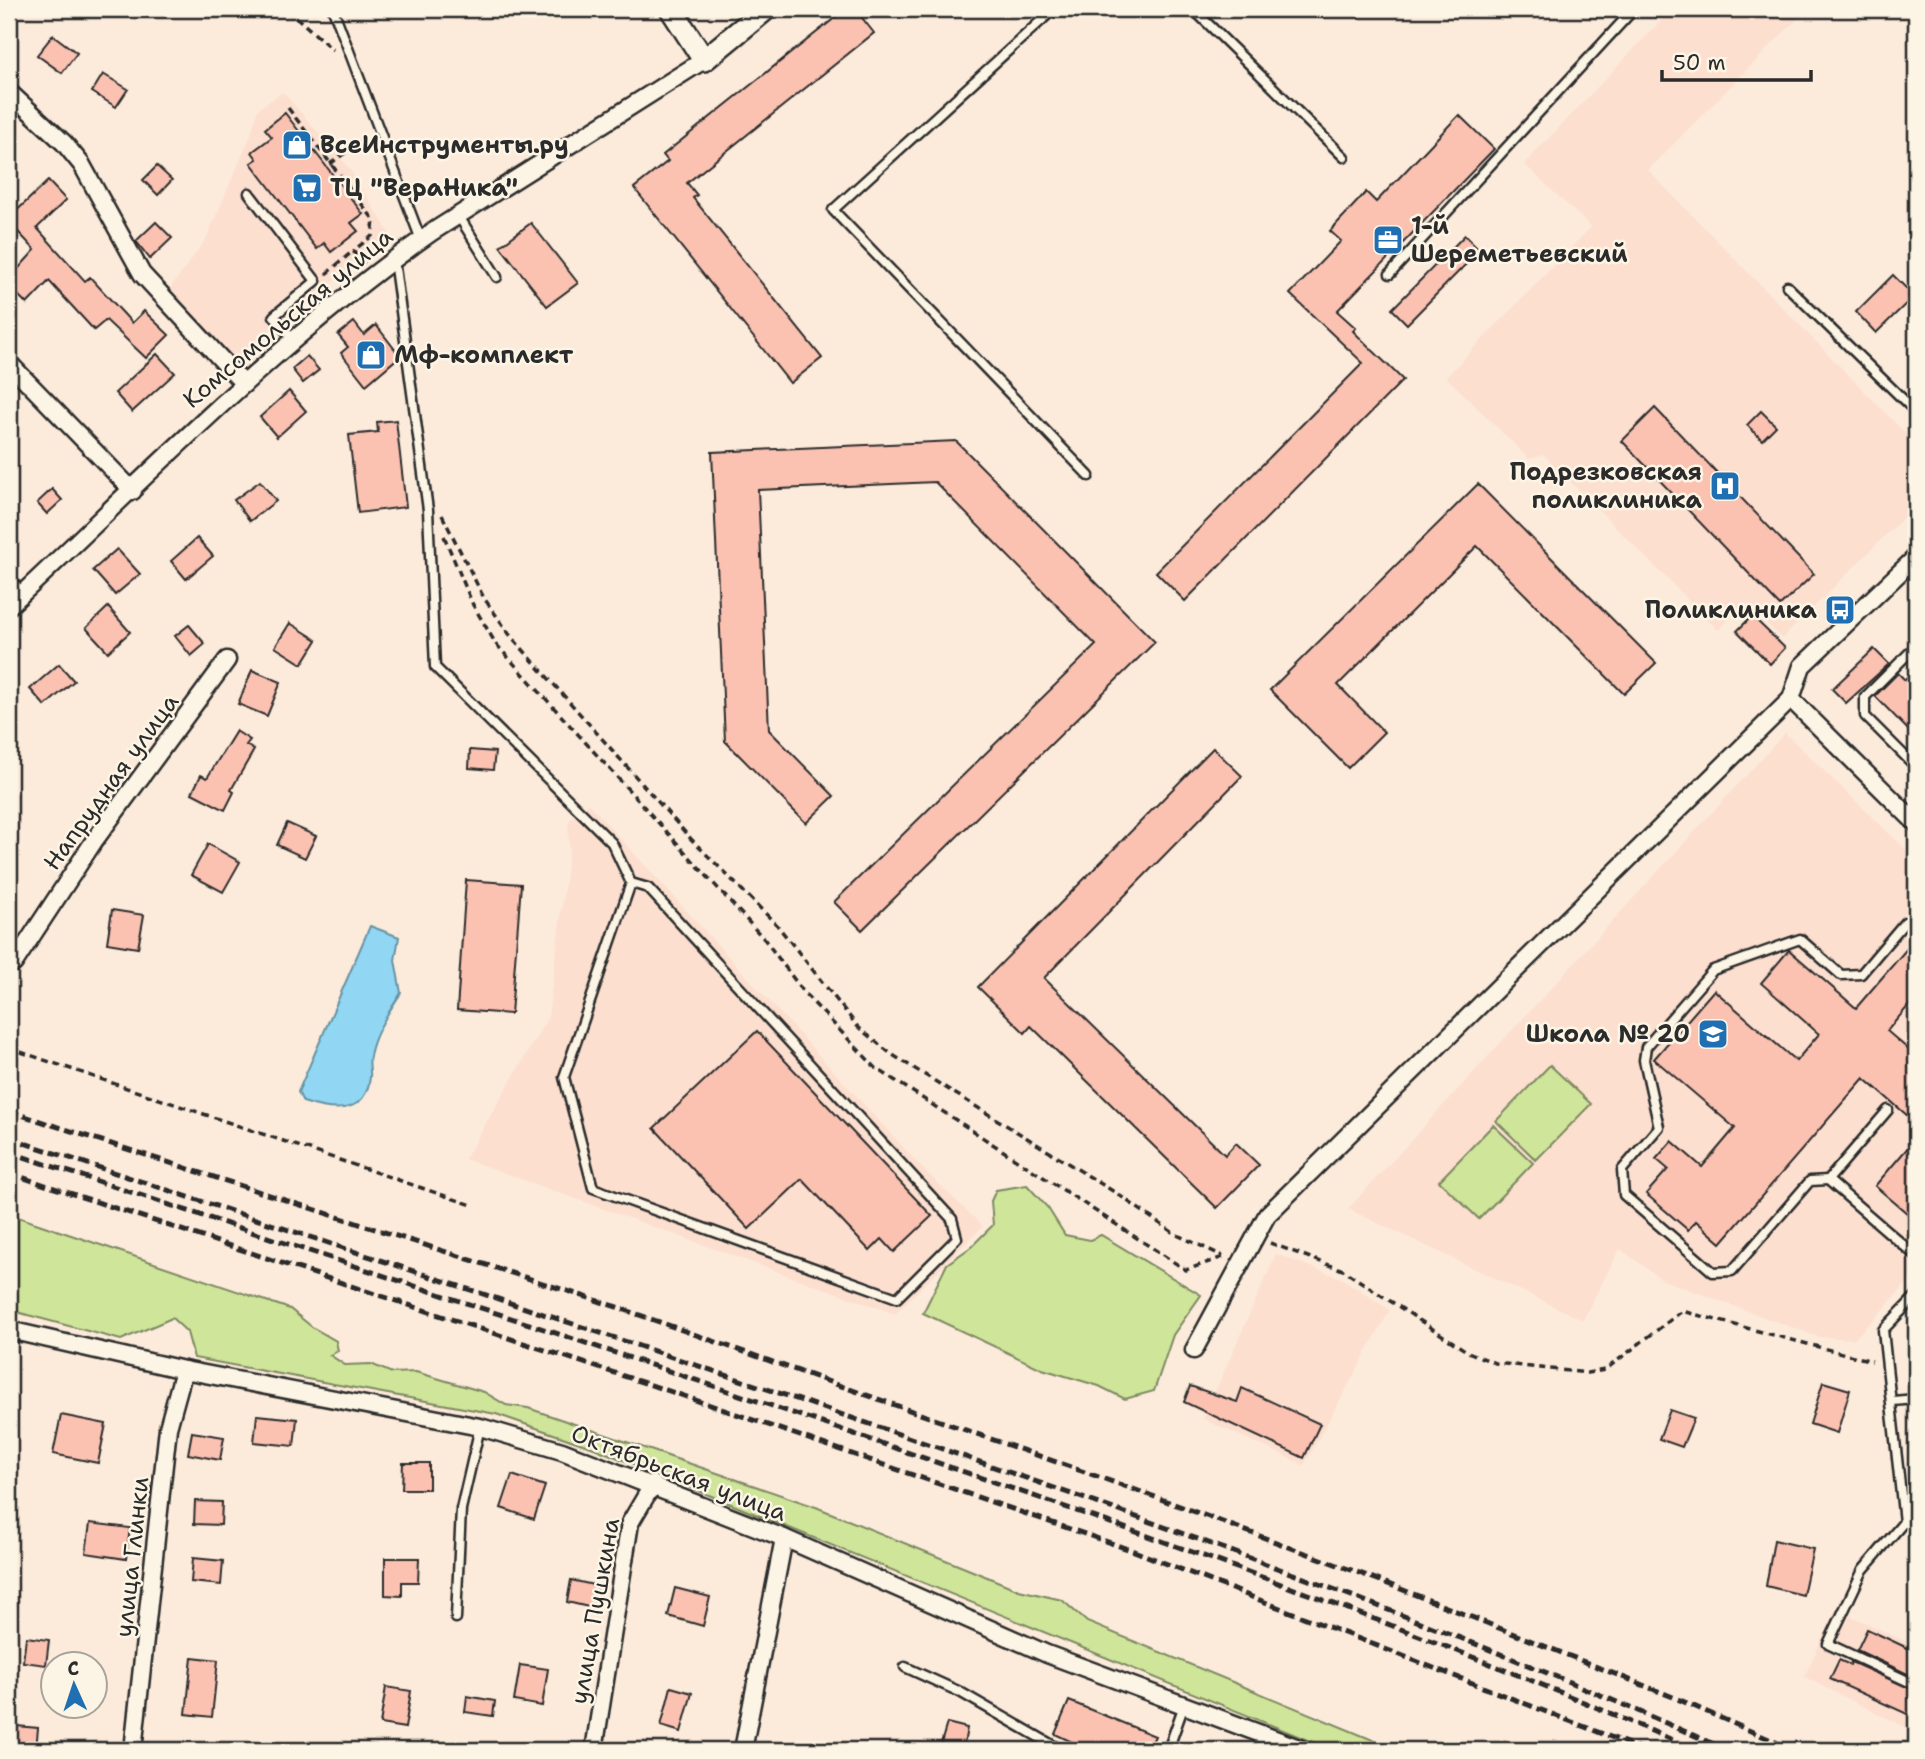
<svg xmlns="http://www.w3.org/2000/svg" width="1925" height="1759" font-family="'Shantell Sans',sans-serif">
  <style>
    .built { fill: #fcdfcf }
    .green { fill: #cfe59a; stroke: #7d8862; stroke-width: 2 }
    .water { fill: #91d6f3; stroke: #6892a3; stroke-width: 2 }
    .building { fill: #fbc2b2; stroke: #2b2b2b; stroke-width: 2 }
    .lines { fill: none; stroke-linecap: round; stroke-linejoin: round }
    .lane-casing { stroke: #2b2b2b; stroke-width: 13 }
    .street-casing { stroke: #2b2b2b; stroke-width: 21 }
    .secondary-casing { stroke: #2b2b2b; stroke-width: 26 }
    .path { stroke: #2b2b2b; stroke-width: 3.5; stroke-dasharray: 7 5; stroke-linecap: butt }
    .lane { stroke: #fcf5e5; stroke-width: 8 }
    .street { stroke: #fcf5e5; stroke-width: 16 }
    .secondary { stroke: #fcf5e5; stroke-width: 21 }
    .rail { stroke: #2b2b2b; stroke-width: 5; stroke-dasharray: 10 5; stroke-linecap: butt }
    .labels { text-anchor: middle; stroke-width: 5; stroke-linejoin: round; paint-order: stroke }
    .poi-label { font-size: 24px; font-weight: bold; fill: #2b2b2b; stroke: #fcf5e5; text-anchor: start }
    .street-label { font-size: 24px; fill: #2b2b2b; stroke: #fcf5e5 }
  </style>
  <rect width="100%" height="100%" fill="#fcebdb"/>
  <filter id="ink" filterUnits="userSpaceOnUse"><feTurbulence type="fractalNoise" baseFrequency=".0143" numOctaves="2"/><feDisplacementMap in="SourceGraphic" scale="14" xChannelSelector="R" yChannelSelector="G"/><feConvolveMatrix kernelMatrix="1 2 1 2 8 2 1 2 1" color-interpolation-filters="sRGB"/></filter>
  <g filter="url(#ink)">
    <g class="built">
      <path d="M1672 9H1807L1648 170 1916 444V505L1782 639 1746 603 1718 630 1544 455 1529 459 1446 377 1591 227 1524 164Z"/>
      <path d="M283 92 349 168 390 234 238 362 169 290 206 239 250 137 258 109Z"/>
      <path d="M1785 733 1916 859V1273L1880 1313 1854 1339 1818 1337 1663 1280 1620 1249 1583 1320 1348 1209Z"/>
      <path d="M588 803 925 1171 983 1226 895 1314 465 1159 548 1017 569 849 568 822Z"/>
      <path d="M1276 1254 1341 1278 1390 1310 1304 1465 1203 1419Z"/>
      <path d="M1836 1609 1916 1646V1733L1804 1677Z"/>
    </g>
    <g class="green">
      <path d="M1550 1065 1591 1104 1536 1160 1496 1121Z"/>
      <path d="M1493 1125 1533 1163 1479 1219 1439 1181Z"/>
      <path d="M1027 1185 1048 1208 1065 1235 1090 1240 1101 1235 1201 1295 1173 1335 1154 1391 1125 1399 1099 1386 1042 1369 923 1313 947 1264 971 1247 993 1225 991 1201 996 1190Z"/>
      <path d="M9 1214 290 1309 312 1327 336 1341 338 1351 330 1355 345 1365 371 1364 392 1373 416 1372 484 1392 506 1405 528 1408 816 1507 1019 1590 1062 1600 1087 1622 1397 1750H1332L594 1448 496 1414 194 1358 187 1332 172 1318 121 1340 9 1310Z"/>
    </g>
    <path class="water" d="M370 926 399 937 395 960 401 993C389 1012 374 1033 370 1056 368 1063 371 1070 370 1077 366 1117 330 1111 303 1102L298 1092Z"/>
    <g class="building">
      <path d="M846 9H855L874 33 687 183 697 195 693 198 822 358 790 383 634 188 668 161 663 155Z"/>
      <path d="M53 35 77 53 62 73 37 55Z"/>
      <path d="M103 74 128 89 116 107 92 92Z"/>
      <path d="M285 113 363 214 351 223 358 231 331 252 324 243 317 249 251 163 257 159 252 152 272 137 265 129Z"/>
      <path d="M1459 115 1494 149 1337 311 1356 328 1353 331 1403 380 1185 601 1156 572 1363 363 1290 294 1341 241 1330 231 1366 192 1376 202Z"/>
      <path d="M157 166 172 180 158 195 143 180Z"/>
      <path d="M48 181 66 200 37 228 85 281 90 277 132 323 144 311 169 335 146 358 106 320 94 330 49 281 27 304 9 286V279L35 250 9 222V218Z"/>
      <path d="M156 222 172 238 150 259 136 241Z"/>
      <path d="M531 223 578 283 547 306 500 246Z"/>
      <path d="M1465 235 1480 250 1407 324 1392 309Z"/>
      <path d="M1893 275 1914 296 1876 333 1856 312Z"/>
      <path d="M354 322 364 335 376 325 400 356 366 385 341 353 348 347 338 335Z"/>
      <path d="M157 354 175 373 132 412 115 393Z"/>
      <path d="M307 356 319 370 303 383 292 369Z"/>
      <path d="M289 391 306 411 277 437 260 417Z"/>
      <path d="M1655 408 1814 574 1780 606 1622 441Z"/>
      <path d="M1761 411 1776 426 1762 440 1747 425Z"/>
      <path d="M396 420 406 507 358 513 349 435 378 432 377 422Z"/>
      <path d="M956 441 1155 642 862 930 834 902 1096 645 935 482 758 490 769 730 834 796 806 823 725 741 712 452Z"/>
      <path d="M260 481 276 501 250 521 234 500Z"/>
      <path d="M1478 484 1656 663 1624 694 1477 546 1338 685 1384 732 1348 768 1270 690Z"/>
      <path d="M52 489 62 500 47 514 37 503Z"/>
      <path d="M197 538 213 556 186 579 171 561Z"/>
      <path d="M117 549 140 574 115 595 93 570Z"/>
      <path d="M108 607 130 632 108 652 86 628Z"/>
      <path d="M1752 616 1785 648 1770 664 1737 631Z"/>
      <path d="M290 623 317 640 302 664 275 647Z"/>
      <path d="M189 625 205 644 191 656 175 636Z"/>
      <path d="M1874 649 1889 664 1846 703 1832 689Z"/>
      <path d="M59 664 74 681 45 706 30 689Z"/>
      <path d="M1916 668V738L1875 696 1898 673 1905 680Z"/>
      <path d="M252 670 281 682 267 716 238 704Z"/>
      <path d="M236 731 250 740 246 745 254 750 231 790 234 792 225 810 192 793 201 775 207 778Z"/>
      <path d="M1213 748 1242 776 1044 978 1225 1155 1236 1143 1259 1165 1217 1208 1031 1026 1025 1033 978 987Z"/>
      <path d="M470 750 495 752 493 770 469 768Z"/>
      <path d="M287 823 316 836 305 858 277 845Z"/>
      <path d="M208 844 240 862 223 892 191 875Z"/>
      <path d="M466 880 521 884 511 1014 457 1010Z"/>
      <path d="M112 910 144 915 138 948 107 943Z"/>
      <path d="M1916 938V997L1887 1031 1916 1056V1123L1864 1078 1721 1243 1696 1221 1688 1230 1646 1194 1668 1169 1656 1159 1672 1141 1702 1167 1735 1128 1654 1059 1714 990 1796 1061 1819 1034 1761 983 1789 950 1856 1008Z"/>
      <path d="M757 1031 932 1216 894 1252 882 1239 870 1251 802 1179 749 1229 654 1128Z"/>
      <path d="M1916 1138V1203L1907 1213 1875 1186Z"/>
      <path d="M1823 1382 1850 1390 1837 1433 1810 1424Z"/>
      <path d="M1190 1386 1237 1402 1242 1388 1320 1424 1304 1458 1184 1402Z"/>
      <path d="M1670 1410 1694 1418 1682 1447 1659 1439Z"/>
      <path d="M61 1415 106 1424 98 1463 53 1454Z"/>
      <path d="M257 1415 297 1419 294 1446 254 1442Z"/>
      <path d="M192 1432 224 1437 220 1460 188 1454Z"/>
      <path d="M403 1463H429V1489H402Z"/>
      <path d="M512 1475 545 1486 534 1519 501 1508Z"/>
      <path d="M195 1501 222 1502 221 1525 194 1524Z"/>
      <path d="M90 1523 130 1528 126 1559 86 1553Z"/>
      <path d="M1774 1540 1813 1549 1803 1595 1766 1586Z"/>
      <path d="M193 1558 223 1561 221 1585 191 1582Z"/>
      <path d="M385 1558H419L418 1582H402V1596L385 1595Z"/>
      <path d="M571 1580 598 1586 593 1608 567 1602Z"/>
      <path d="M675 1588 710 1597 703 1626 668 1616Z"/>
      <path d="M1867 1629 1916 1652V1678L1857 1650Z"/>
      <path d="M26 1637 49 1640 46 1665 23 1662Z"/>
      <path d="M192 1657 218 1660 212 1717 186 1714Z"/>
      <path d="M1839 1660 1850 1665 1851 1662 1916 1691V1718L1830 1679Z"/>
      <path d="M520 1665 548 1669 542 1706 514 1701Z"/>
      <path d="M386 1687 411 1691 405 1728 380 1724Z"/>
      <path d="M671 1687 692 1693 681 1732 661 1726Z"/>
      <path d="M467 1696 495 1701 493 1716 465 1712Z"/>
      <path d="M1069 1701 1155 1736 1148 1750H1089L1055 1734Z"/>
      <path d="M947 1723 967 1728 963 1750H939Z"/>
      <path d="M16 1726 38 1728 36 1750H13Z"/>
    </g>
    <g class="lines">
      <g class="lane-casing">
        <g id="lane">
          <path d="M333 9 421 240"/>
          <path d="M1054 9 833 210 1089 476"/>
          <path d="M1193 9 1344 157"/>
          <path d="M249 193 316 281 274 316 294 341"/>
          <path d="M458 215 497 277"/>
          <path d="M394 260 428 510 435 667 612 843 631 883 564 1077 593 1188 897 1298 957 1238 952 1219 648 888 631 883"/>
          <path d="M1390 274 1634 9"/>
          <path d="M1787 286 1916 412"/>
          <path d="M9 578 23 593"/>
          <path d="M1916 646 1865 697V716L1916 767"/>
          <path d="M1888 1110 1828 1180 1916 1256"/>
          <path d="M1828 1180 1810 1181 1732 1271 1713 1272 1624 1195 1622 1170 1659 1127 1644 1060 1646 1047 1713 970 1800 939 1841 975 1861 974 1905 922H1916"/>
          <path d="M1916 1296 1883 1330 1904 1522H1916"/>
          <path d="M1893 1401 1916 1399"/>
          <path d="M1904 1522 1863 1570 1828 1644 1916 1685"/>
          <path d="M456 1618 461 1509 480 1427"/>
          <path d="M905 1667 960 1692 1061 1750"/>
          <path d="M1168 1750 1184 1705"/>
        </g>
      </g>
      <g class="street-casing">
        <g id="street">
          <path d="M9 92 64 143 82 165 142 274 244 384"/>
          <path d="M9 363 133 491"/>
          <path d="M9 606C146 478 277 340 432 232L704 60"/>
          <path d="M1791 699 1916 823"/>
          <path d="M9 964 14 963 94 841 227 660"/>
          <path d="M9 1330 184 1370 480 1427 562 1451 784 1538 1047 1654 1304 1750"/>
          <path d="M1194 1350 1267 1215 1791 699 1802 666 1916 557"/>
          <path d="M133 1750 168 1428 184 1370"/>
          <path d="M594 1750 630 1523 653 1484"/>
          <path d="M743 1750 784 1538"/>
        </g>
      </g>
      <g class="secondary-casing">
        <path id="secondary" d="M671 9 704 60 766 9"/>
      </g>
      <g class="path">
        <path d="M287 9 333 50"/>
        <path d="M288 108 374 220 372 236 353 251"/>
        <path d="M330 164 368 136"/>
        <path d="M326 274 353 251 364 264"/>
        <path d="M442 515 484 598 510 635 691 839 777 925 858 1027 891 1054 1116 1193 1175 1234 1223 1256"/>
        <path d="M444 536 473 605 496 644 765 940 805 994 876 1068 1186 1270 1226 1256"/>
        <path d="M9 1048 472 1205"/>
        <path d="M1270 1243 1343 1270 1468 1352 1495 1363 1587 1373 1605 1370 1682 1311 1872 1361"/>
      </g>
      <use href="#lane" class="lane"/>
      <use href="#street" class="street"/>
      <use href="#secondary" class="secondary"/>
      <g class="rail">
        <path d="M9 1111 617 1307 1147 1494 1378 1580 1673 1697 1794 1750"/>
        <path d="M9 1138C322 1241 636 1343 948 1451 1211 1542 1473 1636 1727 1750"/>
        <path d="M9 1152C322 1255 635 1358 947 1466 1199 1553 1452 1642 1695 1750"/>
        <path d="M9 1173 672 1392 1134 1551 1644 1750"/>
      </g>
    </g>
  </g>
  <defs>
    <g id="shop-square" transform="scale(1.575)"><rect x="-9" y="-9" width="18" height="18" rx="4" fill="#1f6fb2" stroke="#fcf5e5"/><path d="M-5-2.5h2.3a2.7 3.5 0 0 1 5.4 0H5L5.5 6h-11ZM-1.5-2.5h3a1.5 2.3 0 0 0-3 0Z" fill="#fff"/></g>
    <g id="supermarket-square" transform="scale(1.575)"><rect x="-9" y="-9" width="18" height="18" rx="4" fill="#1f6fb2" stroke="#fcf5e5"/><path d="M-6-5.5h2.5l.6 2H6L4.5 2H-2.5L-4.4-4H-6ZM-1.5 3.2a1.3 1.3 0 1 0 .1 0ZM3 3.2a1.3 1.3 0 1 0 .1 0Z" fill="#fff"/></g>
    <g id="office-square" transform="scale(1.575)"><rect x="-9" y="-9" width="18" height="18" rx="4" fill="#1f6fb2" stroke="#fcf5e5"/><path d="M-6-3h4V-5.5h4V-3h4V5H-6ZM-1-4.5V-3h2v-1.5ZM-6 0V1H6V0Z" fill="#fff"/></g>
    <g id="hospital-square" transform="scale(1.575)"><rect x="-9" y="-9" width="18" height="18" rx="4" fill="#1f6fb2" stroke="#fcf5e5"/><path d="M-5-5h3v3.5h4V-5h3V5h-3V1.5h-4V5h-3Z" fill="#fff"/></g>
    <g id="bus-square" transform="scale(1.575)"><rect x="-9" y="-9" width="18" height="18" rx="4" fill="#1f6fb2" stroke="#fcf5e5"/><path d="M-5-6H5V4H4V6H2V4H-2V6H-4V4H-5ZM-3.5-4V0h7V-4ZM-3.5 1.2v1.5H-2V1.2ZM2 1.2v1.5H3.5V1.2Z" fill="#fff"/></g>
    <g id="school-square" transform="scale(1.575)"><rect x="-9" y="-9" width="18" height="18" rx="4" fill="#1f6fb2" stroke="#fcf5e5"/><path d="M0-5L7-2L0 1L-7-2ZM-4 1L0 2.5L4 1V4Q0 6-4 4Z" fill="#fff"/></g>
  </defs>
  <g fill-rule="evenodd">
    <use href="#shop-square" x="297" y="145"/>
    <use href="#supermarket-square" x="307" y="188"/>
    <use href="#office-square" x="1388" y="240"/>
    <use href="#shop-square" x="371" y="355"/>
    <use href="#hospital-square" x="1725" y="486"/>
    <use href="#bus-square" x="1840" y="610"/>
    <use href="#school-square" x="1713" y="1034"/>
  </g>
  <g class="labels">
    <g class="poi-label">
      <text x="320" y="153">ВсеИнструменты.ру</text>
      <text x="330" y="196">ТЦ "ВераНика"</text>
      <text x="1411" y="234">1-й<tspan x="1411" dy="28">Шереметьевский</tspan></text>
      <text x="394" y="363">Мф-комплект</text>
      <text x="1702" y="480" text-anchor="end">Подрезковская<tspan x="1702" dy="28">поликлиника</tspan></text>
      <text x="1817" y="618" text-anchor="end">Поликлиника</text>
      <text x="1690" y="1042" text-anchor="end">Школа № 20</text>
    </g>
    <g class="street-label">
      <text transform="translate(288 318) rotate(-40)" y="8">Комсомольская улица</text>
      <text transform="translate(111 782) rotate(-54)" y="8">Напрудная улица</text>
      <text transform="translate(679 1473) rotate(21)" y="8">Октябрьская улица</text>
      <text transform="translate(132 1557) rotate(-84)" y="8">улица Глинки</text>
      <text transform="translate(595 1611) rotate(-80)" y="8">улица Пушкина</text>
    </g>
  </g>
  <rect width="1925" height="1759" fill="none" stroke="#fcf5e5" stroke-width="35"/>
  <rect x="18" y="18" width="1890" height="1724" fill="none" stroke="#2b2b2b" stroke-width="2.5" filter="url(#ink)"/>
  <g transform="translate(74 1685) rotate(357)"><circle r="33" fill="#fcf5e5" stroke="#a8a49b" stroke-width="2"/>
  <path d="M0-5L12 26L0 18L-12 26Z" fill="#1f6fb2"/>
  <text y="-10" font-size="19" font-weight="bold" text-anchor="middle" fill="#2b2b2b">С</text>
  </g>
  <path d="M1662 70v10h149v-10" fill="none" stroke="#2b2b2b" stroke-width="3.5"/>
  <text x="1673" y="70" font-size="21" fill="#2b2b2b" stroke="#fcf5e5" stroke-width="5" paint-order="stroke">50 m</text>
</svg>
